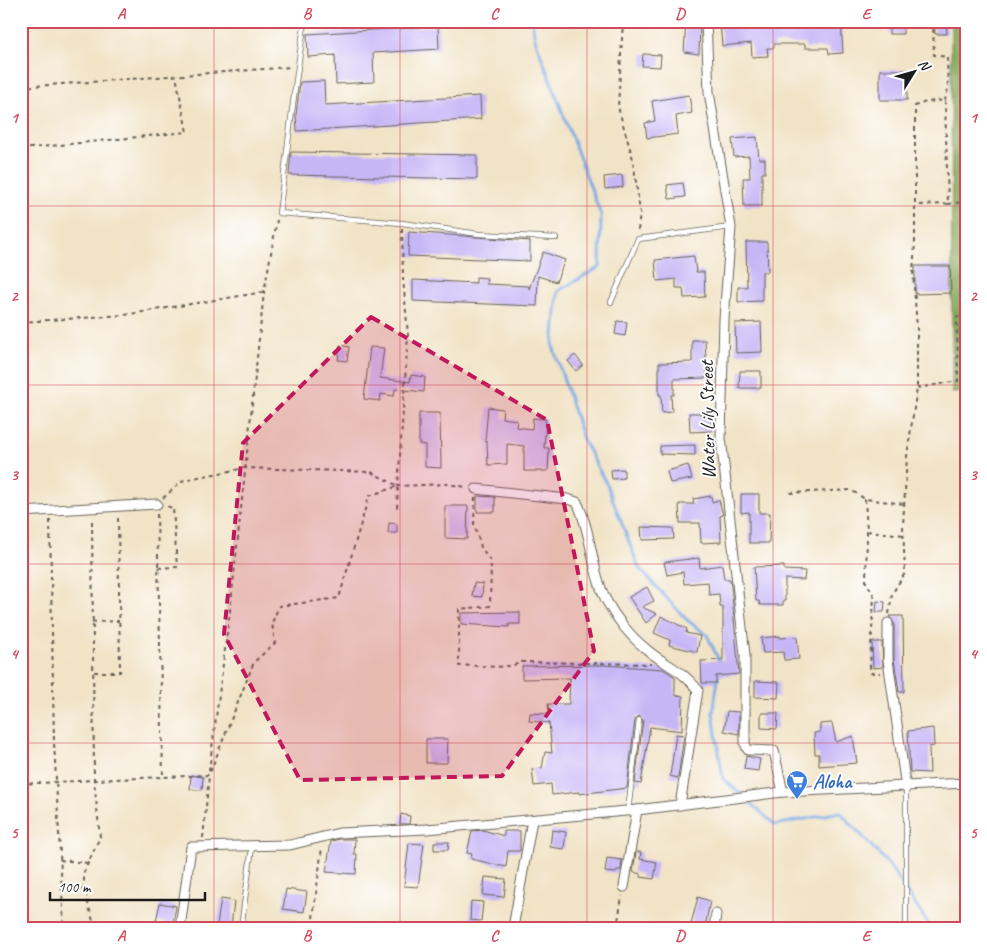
<svg xmlns="http://www.w3.org/2000/svg" width="987" height="949" font-family="Caveat,sans-serif">
  <style>
    .forest { fill: #88ac61; stroke: #52643e }
    .lines { fill: none; stroke-linecap: round; stroke-linejoin: round }
    .stream { stroke: #7aaae4; stroke-width: 3 }
    .building { fill: #c7b6f6 }
    .service-casing { stroke: #676258; stroke-width: 6 }
    .minor-casing { stroke: #676258; stroke-width: 11 }
    .path { stroke: #676258; stroke-width: 2; stroke-dasharray: 4 4; stroke-linecap: butt }
    .service { stroke: #fff; stroke-width: 4.5 }
    .minor { stroke: #fff; stroke-width: 9 }
    .marked { fill: #c2185b; fill-opacity: 0.2; stroke: #c2185b; stroke-width: 4; stroke-dasharray: 10 6; stroke-linejoin: round }
    .grid { fill: none; stroke: #d1495b; stroke-width: 1; stroke-opacity: 0.55 }
    .labels { text-anchor: middle; stroke-width: 4; stroke-linejoin: round; paint-order: stroke }
    .street-label { font-size: 20px; fill: #1c1c1c; stroke: #fff }
    .shop-label { font-size: 20px; font-weight: bold; fill: #366cbe; stroke: #fff; text-anchor: start }
    .neatline { fill: none; stroke: #d1495b; stroke-width: 2 }
    .grid-label { font-size: 16px; text-anchor: middle; font-weight: bold; fill: #d1495b }
  </style>
  <rect width="100%" height="100%" fill="#fff"/>
  <filter id="ink" filterUnits="userSpaceOnUse"><feTurbulence type="fractalNoise" baseFrequency=".02" numOctaves="2"/><feDisplacementMap in="SourceGraphic" scale="10" xChannelSelector="R" yChannelSelector="G"/><feConvolveMatrix kernelMatrix="1 2 1 2 8 2 1 2 1" color-interpolation-filters="sRGB"/></filter>
  <filter id="wash" filterUnits="userSpaceOnUse"><feTurbulence type="fractalNoise" baseFrequency=".0096" numOctaves="4" result="noise"/><feDisplacementMap in="SourceGraphic" scale="20" xChannelSelector="R" yChannelSelector="G"/><feGaussianBlur stdDeviation="1.12" result="paint"/><feColorMatrix in="noise" values="0 0 0 0 0 0 0 0 0 0 0 0 0 0 0 0 0 1.4 0 .05"/><feComposite in="paint" operator="in"/></filter>
  <g filter="url(#wash)">
    <rect width="100%" height="100%" fill="#f1e3c6"/>
    <path class="forest" d="M951 21H966V392L952 393Z"/>
    <g class="lines">
      <g class="stream">
        <path d="M532 21 535 39 601 215 600 267 558 291 553 346 583 440 607 485 639 568 687 620 707 635 720 663"/>
        <path d="M719 672 713 713 723 779 741 794"/>
        <path d="M745 798 775 825 840 812 889 865 931 928"/>
      </g>
    </g>
    <g id="blocks">
      <g class="building">
        <path d="M686 21H700L699 54 684 52Z"/>
        <path d="M744 21V26L790 23V26H827L830 21H841L843 53 829 54 828 48H805V44H774V48H767L768 56 752 57 751 43 722 46 720 22Z"/>
        <rect x="889" y="21" width="14" height="13"/>
        <path d="M935 21H946L947 34H935Z"/>
        <path d="M438 26 439 49 373 53 374 82 336 84 335 55 308 57 307 34Z"/>
        <path d="M643 54 661 55 660 67 642 66Z"/>
        <rect x="880" y="70" width="27" height="30"/>
        <path d="M324 81 325 105 480 96 481 119 297 131 296 115 300 82Z"/>
        <path d="M689 95 692 113 676 116 678 134 647 138 645 123 655 121 652 101Z"/>
        <path d="M757 137 759 159H765V173H762V206H744L743 178H750L749 156 734 157 732 139Z"/>
        <path d="M291 152 477 155V179L289 175Z"/>
        <path d="M622 175 623 187 605 189 604 177Z"/>
        <path d="M683 183 685 197 669 199 667 185Z"/>
        <path d="M409 232 530 241V261L408 256Z"/>
        <path d="M746 242H767L768 272H762V301L738 302V287H747Z"/>
        <path d="M543 252 565 260 556 282 538 276 537 306 413 301V280L476 283V277L487 278 486 284 529 286V289Z"/>
        <path d="M694 256 696 272H704L705 297 684 298 683 288H676V279L657 281 655 260Z"/>
        <path d="M915 266H950L951 293 915 294Z"/>
        <path d="M617 321 627 322 625 336 615 334Z"/>
        <path d="M761 322 762 352 736 353 735 323Z"/>
        <path d="M692 340H705L707 378 674 379V395H671L672 412 662 413 661 395H659V363L692 362Z"/>
        <path d="M340 345 349 347 347 361 338 360Z"/>
        <path d="M370 347 384 348 380 378 410 382 411 375 425 377 424 392 395 389 394 396 381 394 380 401 364 399Z"/>
        <path d="M575 355 583 365 576 371 568 361Z"/>
        <path d="M740 371H761V388H739Z"/>
        <path d="M488 407 503 409 502 418 517 420 516 427 532 429 533 418 546 419 544 448H549L548 471H524V446L507 444V464L488 465 487 442 485 441Z"/>
        <path d="M419 413H440L441 468 425 467V445L419 444Z"/>
        <path d="M689 413H700L701 416H711L712 431 690 432Z"/>
        <path d="M695 445V455L660 454V446Z"/>
        <path d="M688 465 692 479 670 483 667 471Z"/>
        <path d="M624 469V478L612 479 611 470Z"/>
        <path d="M741 494H759V513H770L769 543H749V512L741 513Z"/>
        <path d="M477 496 495 497V512H477Z"/>
        <path d="M711 496 712 502 719 500 723 515 720 516 721 542 701 543 700 523H680L679 504H694L693 499Z"/>
        <path d="M445 506H468L467 539 445 538Z"/>
        <path d="M389 523 397 524V533H388Z"/>
        <path d="M641 527 673 528 674 539 642 540Z"/>
        <path d="M699 558 700 568 722 565 724 579H730L732 596 739 674 716 676V683H702L701 661 723 660V607H720L719 594 709 595 708 582 684 584 683 572 667 575 664 562Z"/>
        <path d="M784 566V570L805 571 804 580 785 579V601H783V605H760L759 601H756L754 567Z"/>
        <path d="M474 583 483 584 482 597 472 596Z"/>
        <path d="M647 587 654 601 642 607 657 614 646 623 629 597Z"/>
        <path d="M877 601 885 602 884 612H876Z"/>
        <path d="M520 612V624H509V627L461 624V613Z"/>
        <path d="M661 616 687 629 686 633 700 636 697 652 669 645 670 640 654 633Z"/>
        <path d="M889 616H903L904 692H899L894 660V623Z"/>
        <path d="M780 636V638L797 637 799 659 784 660 783 652 763 653 761 638Z"/>
        <path d="M872 642H882L883 667 873 668Z"/>
        <path d="M604 665 663 669 675 677V695L683 696 682 731 650 727 641 784 635 783 643 720 639 716 635 720 627 788 579 794V792L552 795 551 784 534 786 532 769 542 768 545 752 552 753 549 723 529 721 530 713 549 714 548 704H569L570 678 522 679V666Z"/>
        <path d="M755 681 779 682 778 698 755 697Z"/>
        <path d="M727 711 739 712V734L724 731Z"/>
        <path d="M761 713H778L777 729 761 728Z"/>
        <path d="M832 723 836 742 853 736 857 763 819 766V754H815L814 733 820 732V724Z"/>
        <path d="M933 728 934 746 929 747 930 773 910 772 908 731Z"/>
        <path d="M676 734 684 735 678 778 670 776Z"/>
        <path d="M426 739H448L447 763H426Z"/>
        <path d="M746 756 760 759 758 771 744 769Z"/>
        <path d="M191 775 203 777 202 790 190 789Z"/>
        <path d="M401 814 410 816 409 824H400Z"/>
        <path d="M483 830 504 836V831H520V851H508L506 867 471 859 472 854 467 853 472 831Z"/>
        <path d="M552 830 566 832 564 849 550 847Z"/>
        <path d="M340 839H355L354 854H357L356 874 326 872 331 841Z"/>
        <path d="M434 842H449L448 850H434Z"/>
        <path d="M409 843 424 844 418 887 404 886Z"/>
        <path d="M636 852H641L640 859 657 862 654 879 641 877V874L633 872Z"/>
        <path d="M607 858 622 860 621 870H617L616 873 605 872Z"/>
        <path d="M485 877 506 879 504 897 483 895Z"/>
        <path d="M286 889 307 892 304 912 283 909Z"/>
        <path d="M698 897 710 901 705 928H690Z"/>
        <path d="M221 899 234 901 231 927 217 925Z"/>
        <path d="M471 901 483 902 481 921 470 920Z"/>
        <path d="M160 903 176 906 173 924 156 921Z"/>
      </g>
    </g>
  </g>
  <g filter="url(#ink)">
    <use href="#blocks" fill-opacity="0" stroke="#676258" stroke-width="1"/>
    <g class="lines">
      <g class="service-casing">
        <g id="service">
          <path d="M305 21C294 85 288 149 279 213L402 223 479 234 556 238"/>
          <path d="M611 302 638 239 731 227"/>
          <path d="M906 788V928"/>
          <path d="M628 811 639 720"/>
          <path d="M241 928 252 847"/>
        </g>
      </g>
      <g class="minor-casing">
        <g id="minor">
          <path d="M706 21 709 92 731 227 724 319 721 438 745 655V744L748 750 774 751 783 792"/>
          <path d="M476 489 567 499 577 502C592 533 591 570 606 600 615 617 630 636 645 648 664 665 681 668 698 690L680 805"/>
          <path d="M21 512 157 504"/>
          <path d="M888 623V660L906 788"/>
          <path d="M624 887 637 810"/>
          <path d="M180 928 191 847 290 845 339 833 427 829 637 810 783 792 966 783"/>
          <path d="M513 928 532 820"/>
          <path d="M714 928 716 914"/>
        </g>
      </g>
      <g class="path">
        <path d="M623 21 618 107 633 159 640 212 638 231"/>
        <path d="M933 21 934 55 947 57 948 89 945 100"/>
        <path d="M21 87 291 67"/>
        <path d="M21 149 187 132 176 76"/>
        <path d="M948 204 965 202 966 219"/>
        <path d="M402 229 403 278 408 335 398 486 447 484 466 487"/>
        <path d="M21 322 124 315 264 292"/>
        <path d="M917 388 958 381 957 317 966 316"/>
        <path d="M790 493 851 490 865 499 905 504"/>
        <path d="M475 497 474 524 481 547 491 562 490 606 459 609V666C479 664 504 671 522 662L651 664"/>
        <path d="M163 498 184 480 245 468 371 472 398 486 397 509"/>
        <path d="M865 499 867 531 904 535"/>
        <path d="M157 514 163 776"/>
        <path d="M50 520 54 742 64 928"/>
        <path d="M867 531 866 582 874 596 870 666 871 673H880"/>
        <path d="M158 568 177 567 173 508 166 506"/>
        <path d="M889 614 892 594 905 573 903 526 907 456 917 388V328L913 272 915 243V106L926 102 945 100 948 204 916 205"/>
        <path d="M92 622 119 621"/>
        <path d="M94 672H120L118 516"/>
        <path d="M209 771 231 603 264 292 277 220"/>
        <path d="M21 784 94 780 92 517"/>
        <path d="M21 810 25 928"/>
        <path d="M203 838 209 776"/>
        <path d="M60 860 88 863"/>
        <path d="M62 892 84 889"/>
        <path d="M312 926 322 847"/>
        <path d="M312 927 415 928"/>
        <path d="M95 928 84 889V872L100 837 94 780 209 775 254 662 275 643 272 623 279 606 339 598 369 496 398 486"/>
        <path d="M617 928 622 896"/>
      </g>
      <use href="#service" class="service"/>
      <use href="#minor" class="minor"/>
    </g>
  </g>
  <path class="marked" d="M371 317 547 420 594 651 502 776 300 780 224 634 243 443Z"/>
  <path class="grid" d="M214 21V928M400 21V928M587 21V928M773 21V928M21 206H966M21 385H966M21 564H966M21 743H966"/>
  <defs>
    <g id="supermarket-pin" transform="scale(1.125)"><path d="M0 17L-7.5 6A9.5 9.5 0 1 1 7.5 6Z" fill="#3f7fe0" stroke="#fff"/><path d="M-6-5.5h2.5l.6 2H6L4.5 2H-2.5L-4.4-4H-6ZM-1.5 3.2a1.3 1.3 0 1 0 .1 0ZM3 3.2a1.3 1.3 0 1 0 .1 0Z" fill="#fff"/></g>
  </defs>
  <g fill-rule="evenodd">
    <use href="#supermarket-pin" x="797" y="781"/>
  </g>
  <g class="labels">
    <g class="street-label">
      <text transform="translate(707 420) rotate(-91)" y="7">Water Lily Street</text>
    </g>
    <g class="shop-label">
      <text x="813" y="788">Aloha</text>
    </g>
  </g>
  <rect width="987" height="949" fill="none" stroke="#fff" stroke-width="55"/>
  <g transform="translate(914 72) rotate(53)" stroke="#ffffff" stroke-width="4" paint-order="stroke">
  <path d="M0-4L9 19L0 12L-9 19Z" fill="#1c1c1c"/>
  <text y="-8" font-size="14" font-weight="bold" text-anchor="middle" fill="#1c1c1c">N</text>
  </g>
  <path d="M50 892v8h155v-8" fill="none" stroke="#1c1c1c" stroke-width="2.5"/>
  <text x="58" y="892" font-size="15" fill="#1c1c1c" stroke="#ffffff" stroke-width="4" paint-order="stroke">100 m</text>
  <rect x="28" y="28" width="932" height="894" class="neatline"/>
  <g class="grid-label">
    <text x="121" y="19">A</text>
    <text x="307" y="19">B</text>
    <text x="494" y="19">C</text>
    <text x="680" y="19">D</text>
    <text x="866" y="19">E</text>
    <text x="14" y="123">1</text>
    <text x="973" y="123">1</text>
    <text x="14" y="301">2</text>
    <text x="973" y="301">2</text>
    <text x="14" y="480">3</text>
    <text x="973" y="480">3</text>
    <text x="14" y="659">4</text>
    <text x="973" y="659">4</text>
    <text x="14" y="838">5</text>
    <text x="973" y="838">5</text>
    <text x="121" y="941">A</text>
    <text x="307" y="941">B</text>
    <text x="494" y="941">C</text>
    <text x="680" y="941">D</text>
    <text x="866" y="941">E</text>
  </g>
</svg>
